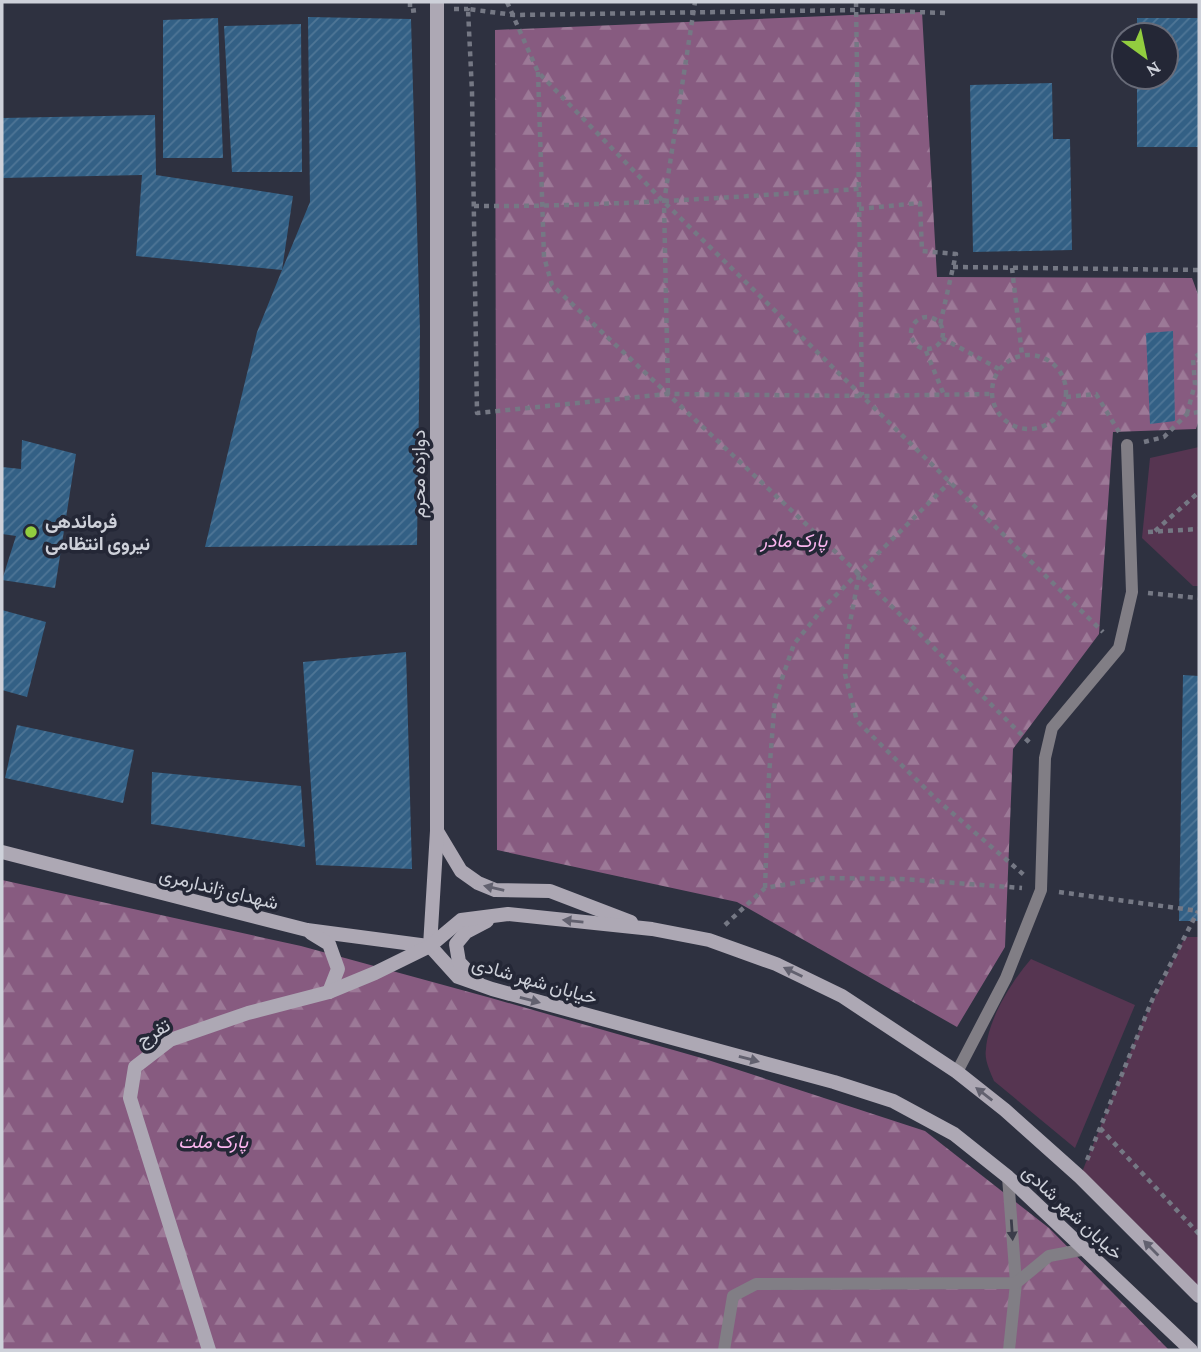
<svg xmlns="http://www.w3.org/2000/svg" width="1201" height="1352" font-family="'Crimson Pro',Vazirmatn,serif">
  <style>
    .green { fill: #563551 }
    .forest { fill: url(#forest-firs) }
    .building { fill: url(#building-hatch) }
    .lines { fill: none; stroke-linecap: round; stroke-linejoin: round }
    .path { stroke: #757884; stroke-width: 4.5; stroke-dasharray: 5 5; stroke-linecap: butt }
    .lane { stroke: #817e85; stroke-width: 12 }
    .secondary { stroke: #ada8b4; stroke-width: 14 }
    .oneway { fill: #62616f }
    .oneway2 { fill: #3b3d4a }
    .poi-dot { fill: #92cd3f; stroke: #242736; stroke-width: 2.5 }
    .labels { text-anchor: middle; stroke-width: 7; stroke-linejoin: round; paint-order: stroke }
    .street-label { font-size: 19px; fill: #ced1da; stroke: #242736 }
    .poi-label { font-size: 19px; font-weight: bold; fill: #ced1da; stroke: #242736; text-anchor: start }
    .park-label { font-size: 19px; font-style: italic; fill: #fbb6ef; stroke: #242736 }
  </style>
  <defs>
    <pattern id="forest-firs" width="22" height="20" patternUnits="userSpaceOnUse" patternTransform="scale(1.75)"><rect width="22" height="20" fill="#875b80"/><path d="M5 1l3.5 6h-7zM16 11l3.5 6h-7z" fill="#9c7997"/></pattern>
    <pattern id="building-hatch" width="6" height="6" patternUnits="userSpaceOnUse" patternTransform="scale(1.75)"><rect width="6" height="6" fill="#336085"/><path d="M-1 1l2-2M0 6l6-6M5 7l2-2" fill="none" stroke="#4f7696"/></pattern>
  </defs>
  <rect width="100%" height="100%" fill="#2e3140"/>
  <g class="green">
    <path d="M1199 447V586H1193L1142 538 1150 458Z"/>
    <path d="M1185 937H1199V1291L1080 1177 1143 1021Z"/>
    <path d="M1031 959 1135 1005 1075 1148 994 1081C990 1071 984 1060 986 1049 988 1019 1012 981 1031 959Z"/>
  </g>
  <g class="forest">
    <path d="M922 12 937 277 1192 278 1199 297V420L1196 429 1113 432 1099 634 1013 749 1005 947 957 1027 737 902 497 850 495 30Z"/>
    <path d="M2 880 301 946 491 998 705 1059 925 1131 1049 1228 1169 1350H2Z"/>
  </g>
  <g class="building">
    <path d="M308 17 411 19 420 331 417 545 205 547 257 332 282 270 136 256 142 175 2 178V118L155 115 156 175 293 196 282 270 310 202Z"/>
    <path d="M218 18 223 158H163V20Z"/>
    <path d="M1137 18H1199V147H1137V77H1166V35H1137Z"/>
    <path d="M301 24 302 172H232L224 26Z"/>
    <path d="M1052 83 1053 139H1070L1072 250 973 252 970 85Z"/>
    <path d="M1173 331 1175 421 1150 424 1146 333Z"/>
    <path d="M22 440 76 454 55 588 2 580 16 536 2 534V467L21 469Z"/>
    <path d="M2 610 46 622 27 697 2 690Z"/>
    <path d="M406 652 412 869 316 865 303 662Z"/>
    <path d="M1183 675 1199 676V921H1179Z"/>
    <path d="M17 725 134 750 123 803 5 778Z"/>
    <path d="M152 772 301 786 305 847 151 824Z"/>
  </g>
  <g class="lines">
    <g class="path">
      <path d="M410 2V11L418 10"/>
      <path d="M507 2 538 72 664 202 1103 632"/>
      <path d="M856 2 862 395"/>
      <path d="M454 9H468L469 2"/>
      <path d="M945 13 857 10 514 15 468 9 472 92 477 413 668 394 862 396 990 394"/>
      <path d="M538 72 544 257 552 285 859 574 1030 743"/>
      <path d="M474 206C602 207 731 197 859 189"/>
      <path d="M859 209 920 203 922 251 956 254 940 325"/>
      <path d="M953 267 1199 270"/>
      <path d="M1012 268 1022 355"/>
      <circle cx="927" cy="333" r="16"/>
      <path d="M942 338 999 369"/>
      <path d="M926 351 944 395"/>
      <circle cx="1029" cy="392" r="37"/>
      <path d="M668 393 664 202 695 2"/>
      <path d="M1066 397 1096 394 1119 432"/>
      <path d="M1187 414 1195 384 1193 359 1199 354"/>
      <path d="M1144 442 1164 437 1187 414 1199 412"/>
      <path d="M1155 531 1199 492"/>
      <path d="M1148 532 1199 529"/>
      <path d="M859 575 848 633 845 674 857 721 935 798 1024 875"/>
      <path d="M1148 593 1199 598"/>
      <path d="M765 888 769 775 775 699 794 644 824 607 950 482"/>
      <path d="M1059 892 1199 911"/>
      <path d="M725 925 765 888 824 878 902 879 1022 888"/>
      <path d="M1100 1128 1199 1234"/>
      <path d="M1087 1160 1153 998 1198 911"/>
    </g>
    <g class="lane">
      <path d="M957 1072 1006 978 1041 890 1045 758 1052 728 1119 648 1132 592 1127 445"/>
      <path d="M1008 1177 1016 1283 1009 1350"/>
      <path d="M724 1350 733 1296 756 1284 1016 1283 1049 1256 1086 1249"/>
    </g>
    <g class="secondary">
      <path d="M437 831 461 871 478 883 495 890 550 891 631 922"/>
      <path d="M2 852 307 930 428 946"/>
      <path d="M311 933 329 944 338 969 329 992"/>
      <path d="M430 946 437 831V2"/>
      <path d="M430 946 458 977 492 989 834 1082 893 1101 954 1134 1008 1177 1191 1350"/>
      <path d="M477 981 459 962 456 944 466 932 487 921"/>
      <path d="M209 1350 130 1098 135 1067 170 1040 248 1013 329 992 375 973 430 946 461 920 508 914 652 929 709 940 776 964 842 996 957 1072 1005 1110 1080 1177 1199 1296"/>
    </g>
  </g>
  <defs><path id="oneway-solid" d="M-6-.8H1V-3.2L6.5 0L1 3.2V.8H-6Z" transform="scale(1.75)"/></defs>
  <g class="oneway">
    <use href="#oneway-solid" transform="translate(494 888) rotate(-167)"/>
    <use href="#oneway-solid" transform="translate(573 921) rotate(-174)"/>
    <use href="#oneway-solid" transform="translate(793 972) rotate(-154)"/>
    <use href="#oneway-solid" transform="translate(530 1000) rotate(15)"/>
    <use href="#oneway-solid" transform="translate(749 1059) rotate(15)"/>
    <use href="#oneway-solid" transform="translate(984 1094) rotate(-142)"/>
    <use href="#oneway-solid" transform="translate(1151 1248) rotate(-135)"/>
  </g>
  <use class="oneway2" href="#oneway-solid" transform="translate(1012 1230) rotate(86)"/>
  <circle class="poi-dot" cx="31" cy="532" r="7"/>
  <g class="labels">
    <g class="street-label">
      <text transform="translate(418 474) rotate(-90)" y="7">دوازده محرم</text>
      <text transform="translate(219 888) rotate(14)" y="7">شهدای ژاندارمری</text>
      <text transform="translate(535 980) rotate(16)" y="7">خیابان شهر شادی</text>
      <text transform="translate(153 1032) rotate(-32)" y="7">تفرج</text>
      <text transform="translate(1073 1212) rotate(43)" y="7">خیابان شهر شادی</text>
    </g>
    <g class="poi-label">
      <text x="45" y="528">فرماندهی<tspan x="45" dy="22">نیروی انتظامی</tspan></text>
    </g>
    <g class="park-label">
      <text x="794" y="547">پارک مادر</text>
      <text x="213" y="1148">پارک ملت</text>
    </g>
  </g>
  <rect width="1201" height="1352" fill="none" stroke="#ced1da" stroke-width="7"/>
  <g transform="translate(1145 56) rotate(147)"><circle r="33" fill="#242736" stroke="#686b78" stroke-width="2"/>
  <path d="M0-5L12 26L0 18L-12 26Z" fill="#92cd3f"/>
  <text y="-10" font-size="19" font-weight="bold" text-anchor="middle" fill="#ced1da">N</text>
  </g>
</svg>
